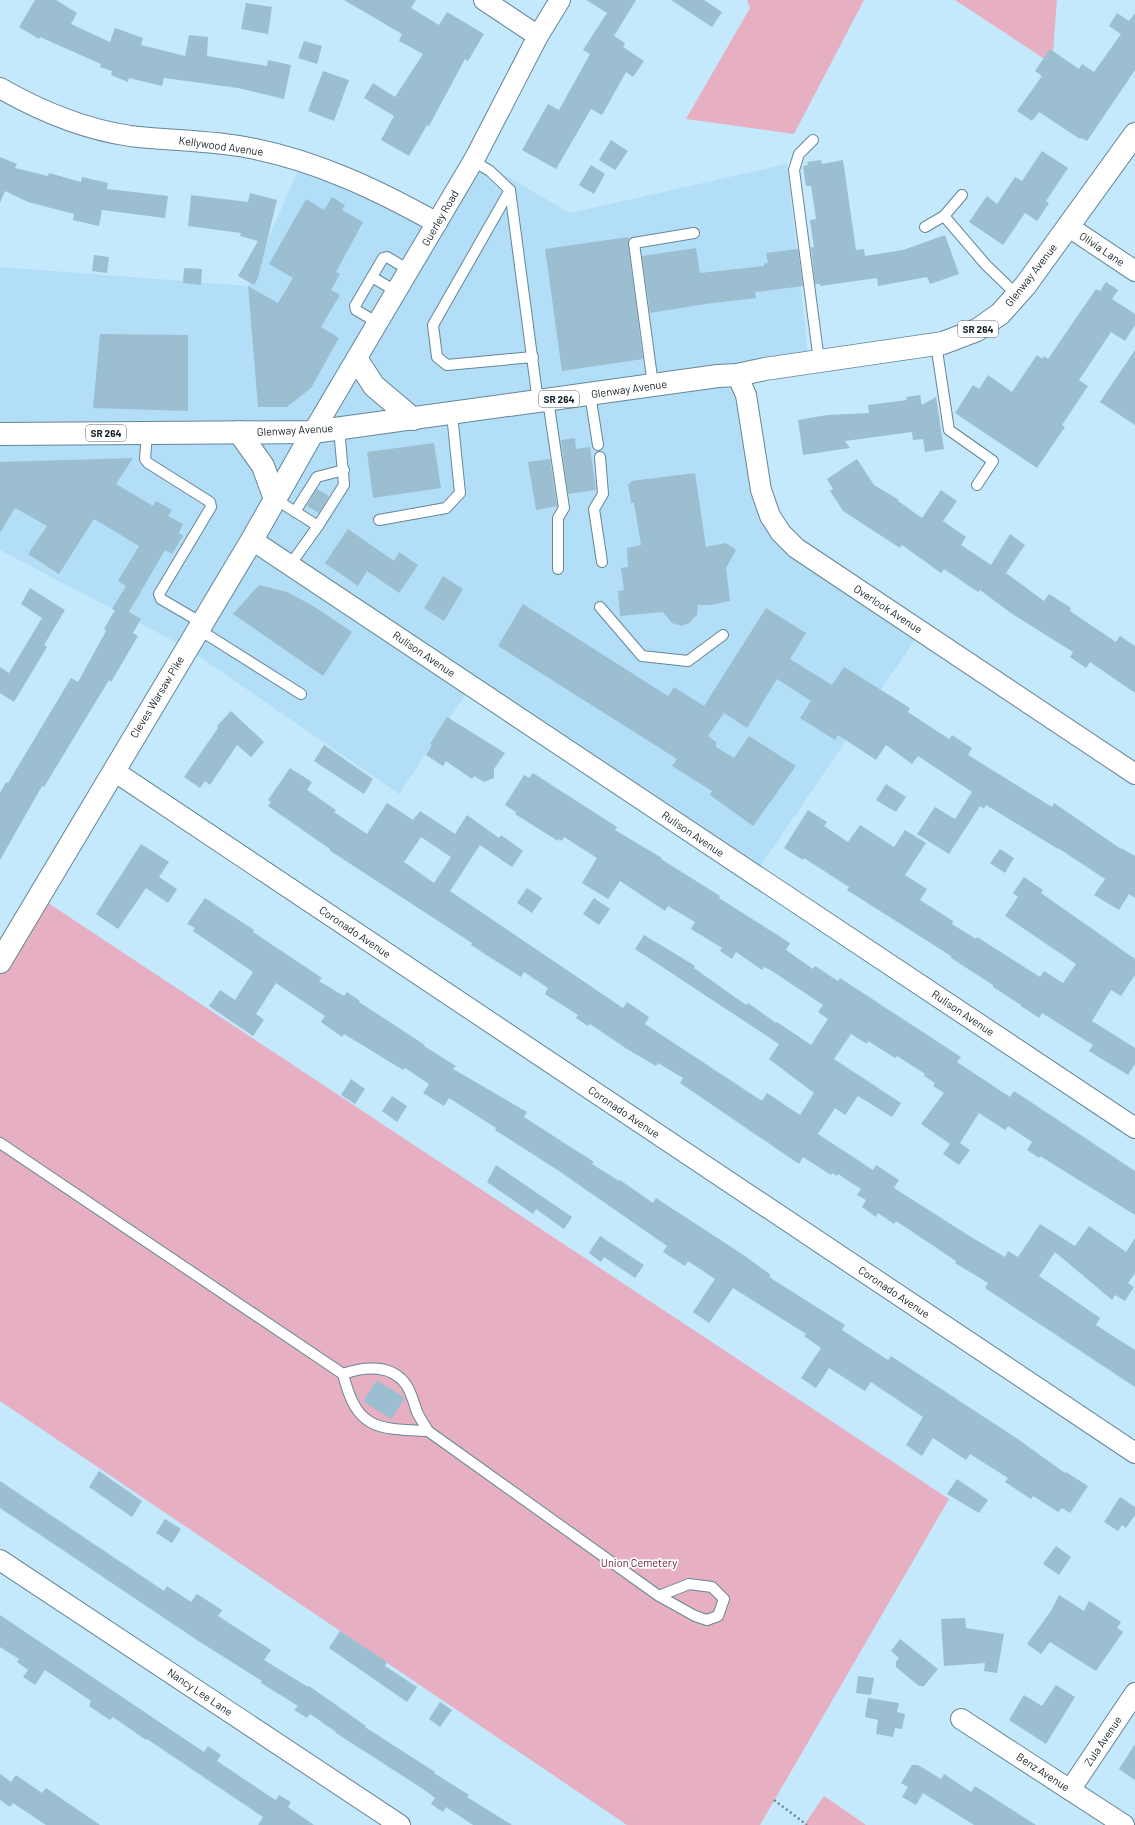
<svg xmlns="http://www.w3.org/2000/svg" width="1135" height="1825" font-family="Barlow,sans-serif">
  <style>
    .built { fill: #b3def7 }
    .green { fill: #e6b0c2 }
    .building { fill: #9bbed1; fill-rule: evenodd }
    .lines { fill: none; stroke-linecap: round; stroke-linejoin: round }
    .lane-casing { stroke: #658698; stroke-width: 12 }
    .street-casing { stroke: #658698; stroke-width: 22 }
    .secondary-casing { stroke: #658698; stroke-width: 24 }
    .primary-casing { stroke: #658698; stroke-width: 24 }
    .path { stroke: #6c8592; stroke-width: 2.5; stroke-dasharray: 2 3; stroke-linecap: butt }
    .lane { stroke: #fff; stroke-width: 10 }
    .street { stroke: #fff; stroke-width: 20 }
    .secondary { stroke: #fff; stroke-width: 22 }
    .primary { stroke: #fff; stroke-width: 22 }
    .labels { text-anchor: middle; stroke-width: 3.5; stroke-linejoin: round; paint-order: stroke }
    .shield { fill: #fff; stroke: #5a6468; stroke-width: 1 }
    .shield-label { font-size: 10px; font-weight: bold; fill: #142128 }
    .street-label { font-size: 11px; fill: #142128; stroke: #fff }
    .park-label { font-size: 11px; fill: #682241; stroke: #fff }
  </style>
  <rect width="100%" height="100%" fill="#c4e8fc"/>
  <path class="built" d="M475 158 570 213 787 164 809 363 737 375 770 516 921 631 755 874 471 686 399 794 187 648 0 550V267L248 286 302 161 437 223Z"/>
  <g class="green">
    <path d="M747 0H864L794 134 686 119 750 8Z"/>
    <path d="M955 0H1057L1052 64Z"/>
    <path d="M39 897 949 1499 760 1825H627L0 1401V962Z"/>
    <path d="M824 1796 866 1825H804Z"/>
  </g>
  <g class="building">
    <path d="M35 0H56L77 13 71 24 110 42 115 28 143 38 141 45 185 56 189 35 208 37 207 56 267 66 268 60 291 65 284 99 238 88 164 78 162 86 129 78 128 82 111 75 112 71 100 67 101 64 40 37 39 39 19 27Z"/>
    <path d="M344 0H416L411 8 439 25 447 12 484 34 468 61 465 59 429 126 427 125 409 156 381 140 394 116 364 98 373 83 395 97 423 54 399 41 402 34Z"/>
    <path d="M586 0H636L614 36 625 43 623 47 644 61 633 77 626 72 602 115 591 109 556 169 522 150 548 104 559 110 590 54 583 50 607 13Z"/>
    <path d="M671 0H704L722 12 712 27Z"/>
    <path d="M246 3 272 7 268 34 241 29Z"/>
    <path d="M1117 13 1129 21 1135 13V70L1087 141 1081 138 1080 139 1039 112 1032 121 1017 111 1042 76 1035 71 1050 49 1079 69 1082 64 1094 72 1121 34 1109 26Z"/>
    <path d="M304 41 322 46 317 64 298 58Z"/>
    <path d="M323 71 349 80 334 121 308 111Z"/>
    <path d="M611 140 628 151 615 170 599 160Z"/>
    <path d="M1042 151 1068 168 1046 201 1049 203 1037 221 1025 213 1003 245 969 222 987 196 997 204 1015 177 1022 181Z"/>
    <path d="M0 157 17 164 15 168 48 176 49 173 81 182 82 177 108 183 107 189 168 196 165 218 102 210 99 226 73 220 74 214 28 202 5 191 0 203Z"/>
    <path d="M821 160 822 164 843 160 856 250 864 249 865 256 903 250 945 235 959 274 930 284 927 277 878 286 877 278 820 286V284H815L811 247H814L810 220 816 219 811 186H806L803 166 808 165 807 162Z"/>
    <path d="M591 165 605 174 594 194 579 185Z"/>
    <path d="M250 193 277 200 258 278 254 285 238 276 258 241 240 236 241 233 188 226 191 195 248 202Z"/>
    <path d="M332 197 345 205 342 210 363 222 336 272 340 274 331 290 340 295 321 327 339 338 311 388 287 407H258L248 286 278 303 293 278 269 264 306 199 324 210Z"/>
    <path d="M629 237 628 244 643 359 562 371 545 249Z"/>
    <path d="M696 248 700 273 764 266V264L768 263 766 253 798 249 803 286 755 292 756 298 705 304 650 313 642 256Z"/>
    <path d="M94 255 109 257 107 273 92 271Z"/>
    <path d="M184 268 202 269 201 285 183 283Z"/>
    <path d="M1106 282 1118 290 1112 299 1135 314V325L1125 341 1111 332 1079 380 1088 386 1062 425 1065 427 1037 468 955 413 973 385 979 389 988 375 1012 392 1037 355 1042 359 1044 356 1048 359 1096 289 1100 291Z"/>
    <path d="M100 334 188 335V411L93 408Z"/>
    <path d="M1135 350V425L1100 402Z"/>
    <path d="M920 395 922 405 936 397 944 449 925 452 923 439 913 440 912 432 845 441 850 448 803 455 798 420 827 415 869 413 868 405 907 400 906 397Z"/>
    <path d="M575 438 576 449 590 447 596 490 568 494 561 440Z"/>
    <path d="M434 443 441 488 373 498 367 452Z"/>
    <path d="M133 458 116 484 153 506 156 501 172 510 168 516 183 524 179 533 183 536 172 554 165 550 129 612 141 619 133 633 138 636 111 682 109 680 44 787 42 786 0 860V793L6 782 8 783 71 678 78 682 106 631 104 629 115 610 112 609 126 586 118 581 139 546 94 519 59 574 28 554 47 526 15 508 0 533V462Z"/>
    <path d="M550 459 557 506 536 510 528 462Z"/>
    <path d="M857 459 874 485 899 500 898 501 922 518 941 490 957 501 943 521 966 537 961 545 991 565 1010 534 1025 545 1006 573 1044 601 1049 594 1071 608 1070 611 1116 642 1120 636 1135 646V693L1090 662 1086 668 1070 657 1073 652 1011 613 980 590 978 592 944 569 941 573 902 545 900 548 843 511 830 491 833 489 827 479Z"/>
    <path d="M695 473 706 547 726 543 736 550 726 568 730 601 711 605H698L697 615 689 623 682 626 672 623 663 612 620 616 618 591 624 590 621 568 628 567 627 548 641 545 634 503H631L628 484 631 483V481Z"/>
    <path d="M317 489 329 496 319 513 307 506Z"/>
    <path d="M348 529 394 561 399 552 418 565 399 593 367 571 358 586 325 563Z"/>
    <path d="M443 576 463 589 444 621 424 608Z"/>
    <path d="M259 585 287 592 315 607 352 632 323 676 233 614Z"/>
    <path d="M30 588 65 610 44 645 47 647 14 702 0 693V667L9 673 42 618 21 604Z"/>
    <path d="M523 604 668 696 674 687 704 706 766 608 806 633 790 659 832 685 844 667 910 708 908 712 949 739 952 735 972 748 968 755 1052 807 1054 803 1121 849V848L1135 856V898L1129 894 1119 910 1094 895 1105 879 1058 848V849L986 805 984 809 980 806 949 854 917 834 935 807 955 819 972 792 918 756 912 764 886 745 876 760 838 735 835 740 800 718 811 701 777 679 747 728 724 713 708 736 716 742V747L734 758 749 736 796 766 753 826 710 795 712 791 672 766 677 759 498 646Z"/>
    <path d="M231 711 264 742 251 757 237 745 210 785 205 781 200 788 184 777 218 728 217 726Z"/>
    <path d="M447 717 505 753 494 769V778L484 782 474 776 472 779 446 761 443 766 426 755 432 745 430 744Z"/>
    <path d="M324 745 373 779 364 794 314 761Z"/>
    <path d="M290 768 312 782 307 790 336 810 334 812 367 834 387 803 413 820 420 811 455 834 467 815 499 838 501 835 523 851 512 867 480 845 450 891 623 1008 627 1002 649 1017 645 1024 762 1101 767 1093 800 1115 814 1093 769 1059 779 1044 635 949 644 935 679 956 695 966 694 968 746 1005 748 1003 776 1023 777 1022 811 1045 828 1019 818 1012 823 1005 772 971 764 967 762 970 736 952 732 959 720 951 722 948 691 929 695 922 668 906 665 911 620 881 608 899 582 883 597 858 564 837 562 841 559 839 558 841 515 814 516 812 505 805 524 775 529 778 533 773 617 827 615 830 662 858 661 859 720 896 719 898 790 943 786 950 813 969 815 966 838 981 840 978 961 1057 957 1062 1010 1097 1014 1091 1135 1171V1215L1040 1156 1039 1158 1027 1150 1032 1142 1008 1126 1005 1130 979 1113 960 1143 970 1150 959 1165 943 1154 950 1144 921 1124 944 1093 933 1086 935 1083 924 1076 925 1074 897 1056 895 1058 868 1041 867 1044 851 1034 834 1059 901 1103 892 1117 858 1096 845 1115 835 1108 818 1134 873 1170 876 1165 899 1180 894 1188 971 1237 1005 1257 1008 1251 1018 1257 1040 1224 1075 1246 1089 1226 1126 1252 1135 1238V1273L1128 1283 1134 1287 1125 1301 1115 1295 1112 1300 1055 1252 1039 1276 1100 1318 1096 1325 1135 1350V1387L985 1288 988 1283 955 1263 956 1261 896 1221 894 1224 878 1213 876 1217 862 1207 866 1200 857 1195 861 1189 838 1174 837 1176 832 1173 831 1175 803 1157 799 1164 680 1083 683 1078 658 1063 656 1066 627 1049 590 1024 588 1026 576 1018 578 1015 545 994 548 988 524 972 521 977 491 958 471 945 472 943 329 850 330 849 268 806 271 802 268 800ZM421 837 451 857 434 883 404 862Z"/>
    <path d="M886 784 906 797 896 812 876 800Z"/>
    <path d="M808 810 827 822 824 826 848 842 860 825 894 847 905 830 926 843 905 875 927 889 920 900 953 921 952 924 976 939 977 937 1040 977 1044 971 1063 983 1076 964 1005 916 1018 897 1013 893 1024 877 1043 890 1041 893 1135 959V975L1121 996 1111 990 1092 1021 1135 1048V1064L1128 1075 1089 1051 1093 1045 1042 1013 1039 1018 1021 1006V1005L993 987V985L951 958V956L847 890 849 887 804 858 803 860 784 848Z"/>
    <path d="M141 844 169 862 159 877 177 889 168 903 146 888 118 929 96 914Z"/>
    <path d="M1000 849 1014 858 1005 873 990 863Z"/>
    <path d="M527 888 542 898 532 913 517 903Z"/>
    <path d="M205 898 254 930 253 932 322 978 319 981 344 996 347 992 360 1001 359 1002 425 1045 424 1046 456 1066 453 1069 527 1112 524 1117 594 1162 592 1164 619 1181 620 1180 653 1203 656 1198 742 1254 771 1275 769 1277 845 1325 842 1330 888 1360 891 1356 1019 1440 1065 1473 1066 1472 1088 1486 1070 1513 1062 1508 1058 1512 1033 1496 1031 1499 1005 1482 1008 1478 970 1454 966 1460 933 1438 922 1456 906 1445 923 1417 871 1382 865 1391 829 1368 816 1388 801 1378 821 1348 804 1336 806 1334 733 1288 709 1323 693 1312 715 1279 688 1261 685 1266 663 1252 667 1246 559 1171 495 1130 496 1128 449 1098 444 1106 423 1093 429 1084 405 1068 403 1070 344 1034 342 1037 321 1022 325 1016 276 983 256 1014 264 1020 253 1036 209 1006 220 990 235 1000 253 972 193 931 195 928 187 924Z"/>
    <path d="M594 898 610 909 599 925 583 914Z"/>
    <path d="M351 1079 365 1089 355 1104 341 1095Z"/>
    <path d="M392 1096 407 1106 397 1122 382 1111Z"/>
    <path d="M496 1165 572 1217 564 1229 536 1209 533 1214 487 1182Z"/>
    <path d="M600 1236 644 1265 635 1278 604 1257 601 1262 589 1253Z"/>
    <path d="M377 1380 405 1398 391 1419 363 1401Z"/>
    <path d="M99 1471 142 1501 132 1517 89 1487Z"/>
    <path d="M957 1479 988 1500 979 1513 947 1494Z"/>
    <path d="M0 1481 164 1591 167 1586 191 1602 197 1594 222 1610 218 1616 271 1650 264 1660 308 1687 309 1686 366 1726 365 1727 435 1772 434 1773 469 1795 467 1797 512 1825H473L446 1807 443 1812 431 1804 435 1798 423 1789 336 1733V1732L310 1714 307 1718 294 1710 298 1706 261 1683 262 1681 200 1642 0 1508Z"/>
    <path d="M1120 1497 1135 1507V1515L1126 1528 1122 1525 1118 1531 1104 1522Z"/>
    <path d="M165 1519 181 1529 172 1543 156 1533Z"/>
    <path d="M1056 1546 1071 1557 1059 1575 1043 1564Z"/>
    <path d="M1059 1595 1084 1611 1089 1601 1121 1622 1117 1628 1123 1632 1096 1671 1050 1642 1041 1654 1027 1644 1051 1611Z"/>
    <path d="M0 1615 204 1752 208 1746 221 1755 217 1761 274 1799 276 1800 279 1795 291 1802 288 1807 314 1825H258L263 1817 147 1739 146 1740 113 1717 110 1720 89 1706 91 1701 45 1670 35 1685 23 1677 28 1670 17 1662 19 1659 0 1647Z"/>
    <path d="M965 1618 966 1628 1004 1634 997 1673 984 1671 985 1663 944 1666 941 1619Z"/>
    <path d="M340 1631 387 1662 385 1666 417 1687 407 1702 329 1648Z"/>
    <path d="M900 1639 938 1669 924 1686H919L896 1667V1662L899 1658 891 1651Z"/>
    <path d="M858 1676 874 1678 871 1695 856 1693Z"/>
    <path d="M1056 1685 1075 1697 1046 1744 1009 1720 1024 1695 1042 1706Z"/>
    <path d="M868 1698 899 1703 897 1712 905 1714 902 1729 895 1728 893 1737 876 1734 878 1720 865 1717Z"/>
    <path d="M440 1702 452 1710 440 1727 429 1719Z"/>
    <path d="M1135 1744V1780L1119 1769Z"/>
    <path d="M912 1765H918L941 1779 944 1774 971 1792 975 1786 1036 1825H974L923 1793 916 1805 902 1797 908 1787 901 1783Z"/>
    <path d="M0 1774 11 1782 16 1775 42 1793 46 1788 100 1825H46L13 1803 10 1807 0 1800Z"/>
  </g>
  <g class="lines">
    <g class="lane-casing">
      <g id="lane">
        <path d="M813 140 799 154 794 170 819 361"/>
        <path d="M473 161 490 171 510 190 538 402"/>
        <path d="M510 190 433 325 437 357 447 365 533 357"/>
        <path d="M944 216 986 265 1017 295"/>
        <path d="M925 227 944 216 962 195"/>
        <path d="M372 277 397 292"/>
        <path d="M378 323 356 310 355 306 383 258 387 257 409 270"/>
        <path d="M936 344 949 430 993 461 977 485"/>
        <path d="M653 385 634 243 694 233"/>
        <path d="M590 394 598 445"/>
        <path d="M548 400 564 508 558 518V569"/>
        <path d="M147 433 145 459 148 463 210 502 211 507 159 594 161 599 202 623"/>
        <path d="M600 457 603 494 594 509 602 562"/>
        <path d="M275 499 318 526"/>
        <path d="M295 512 317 477 344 470"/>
        <path d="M379 520 446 508 460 493 452 414"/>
        <path d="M290 565 318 526 344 485 339 428"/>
        <path d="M600 607 642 656 688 661 723 635"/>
        <path d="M198 629 301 694"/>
        <path d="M0 1143 343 1374C357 1429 375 1429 428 1431"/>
        <path d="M343 1374C365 1366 393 1364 407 1386 412 1395 414 1403 417 1412 420 1419 425 1425 428 1431L659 1596 695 1616 707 1620 718 1616 724 1599 712 1587 689 1584 659 1596"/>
      </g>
    </g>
    <g class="street-casing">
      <g id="street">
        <path d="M484 0 538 36"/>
        <path d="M0 88C40 111 84 129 130 136 170 141 210 140 250 148 317 161 378 190 437 223"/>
        <path d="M1069 227 1135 271"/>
        <path d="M737 375 746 395 761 490 770 516 781 533 796 548 1135 774"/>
        <path d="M313 432 475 158 538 36 560 0"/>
        <path d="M252 540 1135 1128"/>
        <path d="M114 771 1135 1453"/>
        <path d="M0 1560 400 1825"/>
        <path d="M961 1719 1124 1825"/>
        <path d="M1070 1790 1135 1693"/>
      </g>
    </g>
    <g class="secondary-casing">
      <path id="secondary" d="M0 962 252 540 313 432"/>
    </g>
    <g class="primary-casing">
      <g id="primary">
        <path d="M357 360 374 386 413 419"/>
        <path d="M239 432 263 466 275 499"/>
        <path d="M0 434 313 432 718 376 737 375 765 369 943 343 977 330 1000 314 1025 286 1135 134"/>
      </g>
    </g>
    <path class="path" d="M774 1800 807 1825"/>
    <use href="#lane" class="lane"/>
    <use href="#street" class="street"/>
    <use href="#secondary" class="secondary"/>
    <use href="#primary" class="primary"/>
  </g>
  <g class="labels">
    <g class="shield">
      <rect x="958" y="321" width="40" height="16" rx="3"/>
      <rect x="539" y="391" width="40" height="16" rx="3"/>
      <rect x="86" y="425" width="40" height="16" rx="3"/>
    </g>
    <g class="shield-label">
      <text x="978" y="333">SR 264</text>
      <text x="559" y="403">SR 264</text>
      <text x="106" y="437">SR 264</text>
    </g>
    <g class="street-label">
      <text transform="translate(221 146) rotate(8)" y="4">Kellywood Avenue</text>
      <text transform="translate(440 218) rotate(-60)" y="4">Guerley Road</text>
      <text transform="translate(1102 249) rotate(34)" y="4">Olivia Lane</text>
      <text transform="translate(1031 275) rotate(-52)" y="4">Glenway Avenue</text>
      <text transform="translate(629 389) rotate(-8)" y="4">Glenway Avenue</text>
      <text transform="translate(295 430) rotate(-3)" y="4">Glenway Avenue</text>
      <text transform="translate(888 609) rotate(33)" y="4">Overlook Avenue</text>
      <text transform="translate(424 654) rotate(34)" y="4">Rulison Avenue</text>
      <text transform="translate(157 697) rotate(-59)" y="4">Cleves Warsaw Pike</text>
      <text transform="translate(693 834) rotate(34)" y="4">Rulison Avenue</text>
      <text transform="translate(355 932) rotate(34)" y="4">Coronado Avenue</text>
      <text transform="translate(963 1013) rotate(34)" y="4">Rulison Avenue</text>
      <text transform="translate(624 1112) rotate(34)" y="4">Coronado Avenue</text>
      <text transform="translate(894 1292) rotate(34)" y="4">Coronado Avenue</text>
      <text transform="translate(200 1692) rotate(34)" y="4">Nancy Lee Lane</text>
      <text transform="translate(1103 1741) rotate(-56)" y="4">Zula Avenue</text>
      <text transform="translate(1043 1772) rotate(33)" y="4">Benz Avenue</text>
    </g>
    <g class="park-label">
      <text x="639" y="1567">Union Cemetery</text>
    </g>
  </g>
</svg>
